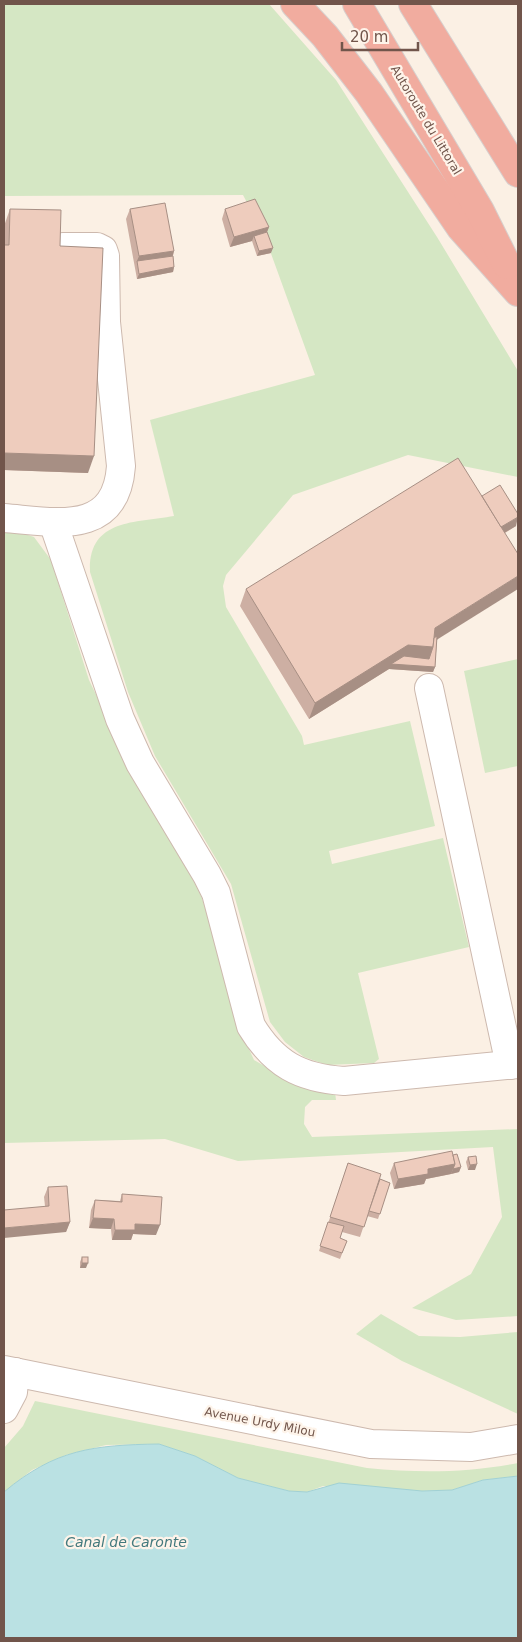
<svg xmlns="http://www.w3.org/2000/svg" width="522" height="1642" font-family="'DejaVu Sans',sans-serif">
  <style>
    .green { fill: #d5e7c4 }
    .water { fill: #bae1e3; stroke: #a1d1d4 }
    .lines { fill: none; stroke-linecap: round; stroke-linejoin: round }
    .minor-casing { stroke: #cdb9ae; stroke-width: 30 }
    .highway-casing { stroke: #d7cfcd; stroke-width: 30 }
    .minor { stroke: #fff; stroke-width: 28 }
    .highway { stroke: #f1ac9f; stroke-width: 28 }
    .wall { fill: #cdafa3 }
    .shaded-wall { fill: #a78f84 }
    .building { fill: #eeccbd; stroke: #a78f84 }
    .labels { text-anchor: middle; stroke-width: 4.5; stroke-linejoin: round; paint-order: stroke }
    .street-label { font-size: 12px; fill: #71554b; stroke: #fef4ea }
    .water-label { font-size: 14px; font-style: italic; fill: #43797d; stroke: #fef4ea }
  </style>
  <rect width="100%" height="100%" fill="#fbf0e4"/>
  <g class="green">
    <path d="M4 4H269L336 80 437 237 518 371V477L408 455 293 495 226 575 223 586 226 607 302 736 304 745 410 721 435 826 329 851 332 864 443 838 469 947 358 973 379 1059 374 1063 327 1065 304 1057 285 1042 270 1022 231 884 155 756 128 692 90 572C88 519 134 523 174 516L150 420 315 375 265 237 243 195 4 196Z"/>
    <path d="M4 530 16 531 34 537 51 560 89 680 127 759 187 865 202 898 243 1036 254 1060 275 1072 335 1092 336 1100H312L305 1107 304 1124 312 1137 518 1129V1316L456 1320 412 1308 471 1274 502 1217 493 1147 238 1161 165 1139 4 1143Z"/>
    <path d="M518 659V766L485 773 464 671Z"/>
    <path d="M381 1314 419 1336 460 1337 518 1332V1414L402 1361 356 1334Z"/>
    <path d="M35 1401 367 1468C420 1473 465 1473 518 1463V1476L483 1480 452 1490 422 1491 323 1486 307 1492 289 1491 238 1478 195 1456 159 1444 106 1445 66 1455 32 1470 4 1492V1448L23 1426Z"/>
  </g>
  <path class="water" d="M159 1444 195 1456 238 1478 289 1491 307 1492 339 1483 422 1491 452 1490 483 1480 518 1476V1638H4V1492C55 1449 94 1445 159 1444Z"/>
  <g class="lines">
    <g class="minor-casing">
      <g id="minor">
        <path d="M4 518C55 522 116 537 121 466L106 322 105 256 103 250 97 247H63"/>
        <path d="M53 522 120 719 140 763 207 875 216 893 251 1026C274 1064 300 1078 344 1081L518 1064"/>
        <path d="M429 688 510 1065"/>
        <path d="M4 1370 371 1444 471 1447 518 1439"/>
        <path d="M4 1409 13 1392 15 1372"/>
      </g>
    </g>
    <g class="highway-casing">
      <g id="highway">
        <path d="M295 4 325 36 369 93 461 228 518 292"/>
        <path d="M357 4 480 211 507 265"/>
        <path d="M413 4 518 173"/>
      </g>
    </g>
    <use href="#minor" class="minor"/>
    <use href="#highway" class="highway"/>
  </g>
  <g class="wall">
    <path d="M10 209 60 246 88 473 4 470V226Z"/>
    <path d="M130 209 174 251 173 256 174 267 173 272 137 279 126 219Z"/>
    <path d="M225 209 269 227 267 232 271 253 257 256 252 241 230 247 222 219Z"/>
    <path d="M482 496 516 526 505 533 437 640 435 667 433 672 389 669 309 719 240 606 246 589Z"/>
    <path d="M453 1155 461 1167 459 1172 451 1174 426 1179 424 1184 394 1189 390 1173 394 1163Z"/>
    <path d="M468 1157 475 1170H468L466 1162Z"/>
    <path d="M348 1163 380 1179 390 1183 378 1219 367 1216 360 1237 342 1232 340 1238 347 1241 340 1259 319 1251Z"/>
    <path d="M48 1187 70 1222 66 1232 45 1206 44 1197Z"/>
    <path d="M122 1194 156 1235 133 1234 131 1240H112L111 1229 89 1228 91 1210 95 1200 120 1201Z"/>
    <path d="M82 1257 86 1268H80V1262Z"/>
  </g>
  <g class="shaded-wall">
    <path d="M269 227 265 237 254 236 252 241 230 247 234 237Z"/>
    <path d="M273 248 271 253 257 256 259 251Z"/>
    <path d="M174 251 171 261H137L139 256Z"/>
    <path d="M174 267 173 272 137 279 139 274Z"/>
    <path d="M4 453 94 456 88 473 4 470Z"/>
    <path d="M518 517 516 526 497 537 501 527Z"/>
    <path d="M518 576V589L430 644 435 628Z"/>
    <path d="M408 645 433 647 435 667 433 672 389 669 309 719 315 703Z"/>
    <path d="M455 1164 451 1174 426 1179 424 1184 394 1189 398 1179 428 1169Z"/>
    <path d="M477 1164 475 1170H468L470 1165Z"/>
    <path d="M461 1167 459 1172 451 1174 453 1169Z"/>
    <path d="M93 1218 114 1219 111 1229 89 1228Z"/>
    <path d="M70 1222 66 1232 4 1238V1228Z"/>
    <path d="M135 1224 160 1225 156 1235 133 1234 131 1240H112L115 1230Z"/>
    <path d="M82 1263H88L86 1268H80Z"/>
  </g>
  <g class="building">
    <path d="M255 199 269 227 234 237 225 209Z"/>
    <path d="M165 203 174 251 139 256 130 209Z"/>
    <path d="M10 209 61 210 60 246 103 248 94 456 4 453V245H9Z"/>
    <path d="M267 232 273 248 259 251 254 236Z"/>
    <path d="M173 256 174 267 139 274 137 261Z"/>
    <path d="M458 458 518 554V576L435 628 433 647 408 645 315 703 246 589Z"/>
    <path d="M500 485 518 514V517L501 527 482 496Z"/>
    <path d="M437 636 435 667 391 664 404 656 429 659 433 647 434 638Z"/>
    <path d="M452 1151 455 1164 428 1169V1174L398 1179 394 1163Z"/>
    <path d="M457 1154 461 1167 453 1169 455 1164 453 1155Z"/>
    <path d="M476 1156 477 1164 470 1165 468 1157Z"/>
    <path d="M348 1163 381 1174 364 1227 330 1217Z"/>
    <path d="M380 1179 390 1183 380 1214 369 1211Z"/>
    <path d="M67 1186 70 1222 4 1228V1210L49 1206 48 1187Z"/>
    <path d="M122 1194 162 1197 160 1225 135 1224V1230H115L114 1219 93 1218 95 1200 122 1202Z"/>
    <path d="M328 1222 344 1226 340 1238 347 1241 342 1253 320 1246Z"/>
    <rect x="82" y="1257" width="6" height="6"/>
  </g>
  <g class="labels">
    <g class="street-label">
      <text transform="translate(426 120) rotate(59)" y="4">Autoroute du Littoral</text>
      <text transform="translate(260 1422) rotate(11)" y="4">Avenue Urdy Milou</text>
    </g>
    <g class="water-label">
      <text x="126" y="1547">Canal de Caronte</text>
    </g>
  </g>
  <rect width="522" height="1642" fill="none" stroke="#71554b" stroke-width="10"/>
  <path d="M342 42v8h76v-8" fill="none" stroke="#71554b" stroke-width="2.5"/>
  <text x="350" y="42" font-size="15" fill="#71554b" stroke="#fef4ea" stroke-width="4" paint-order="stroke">20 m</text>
</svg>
